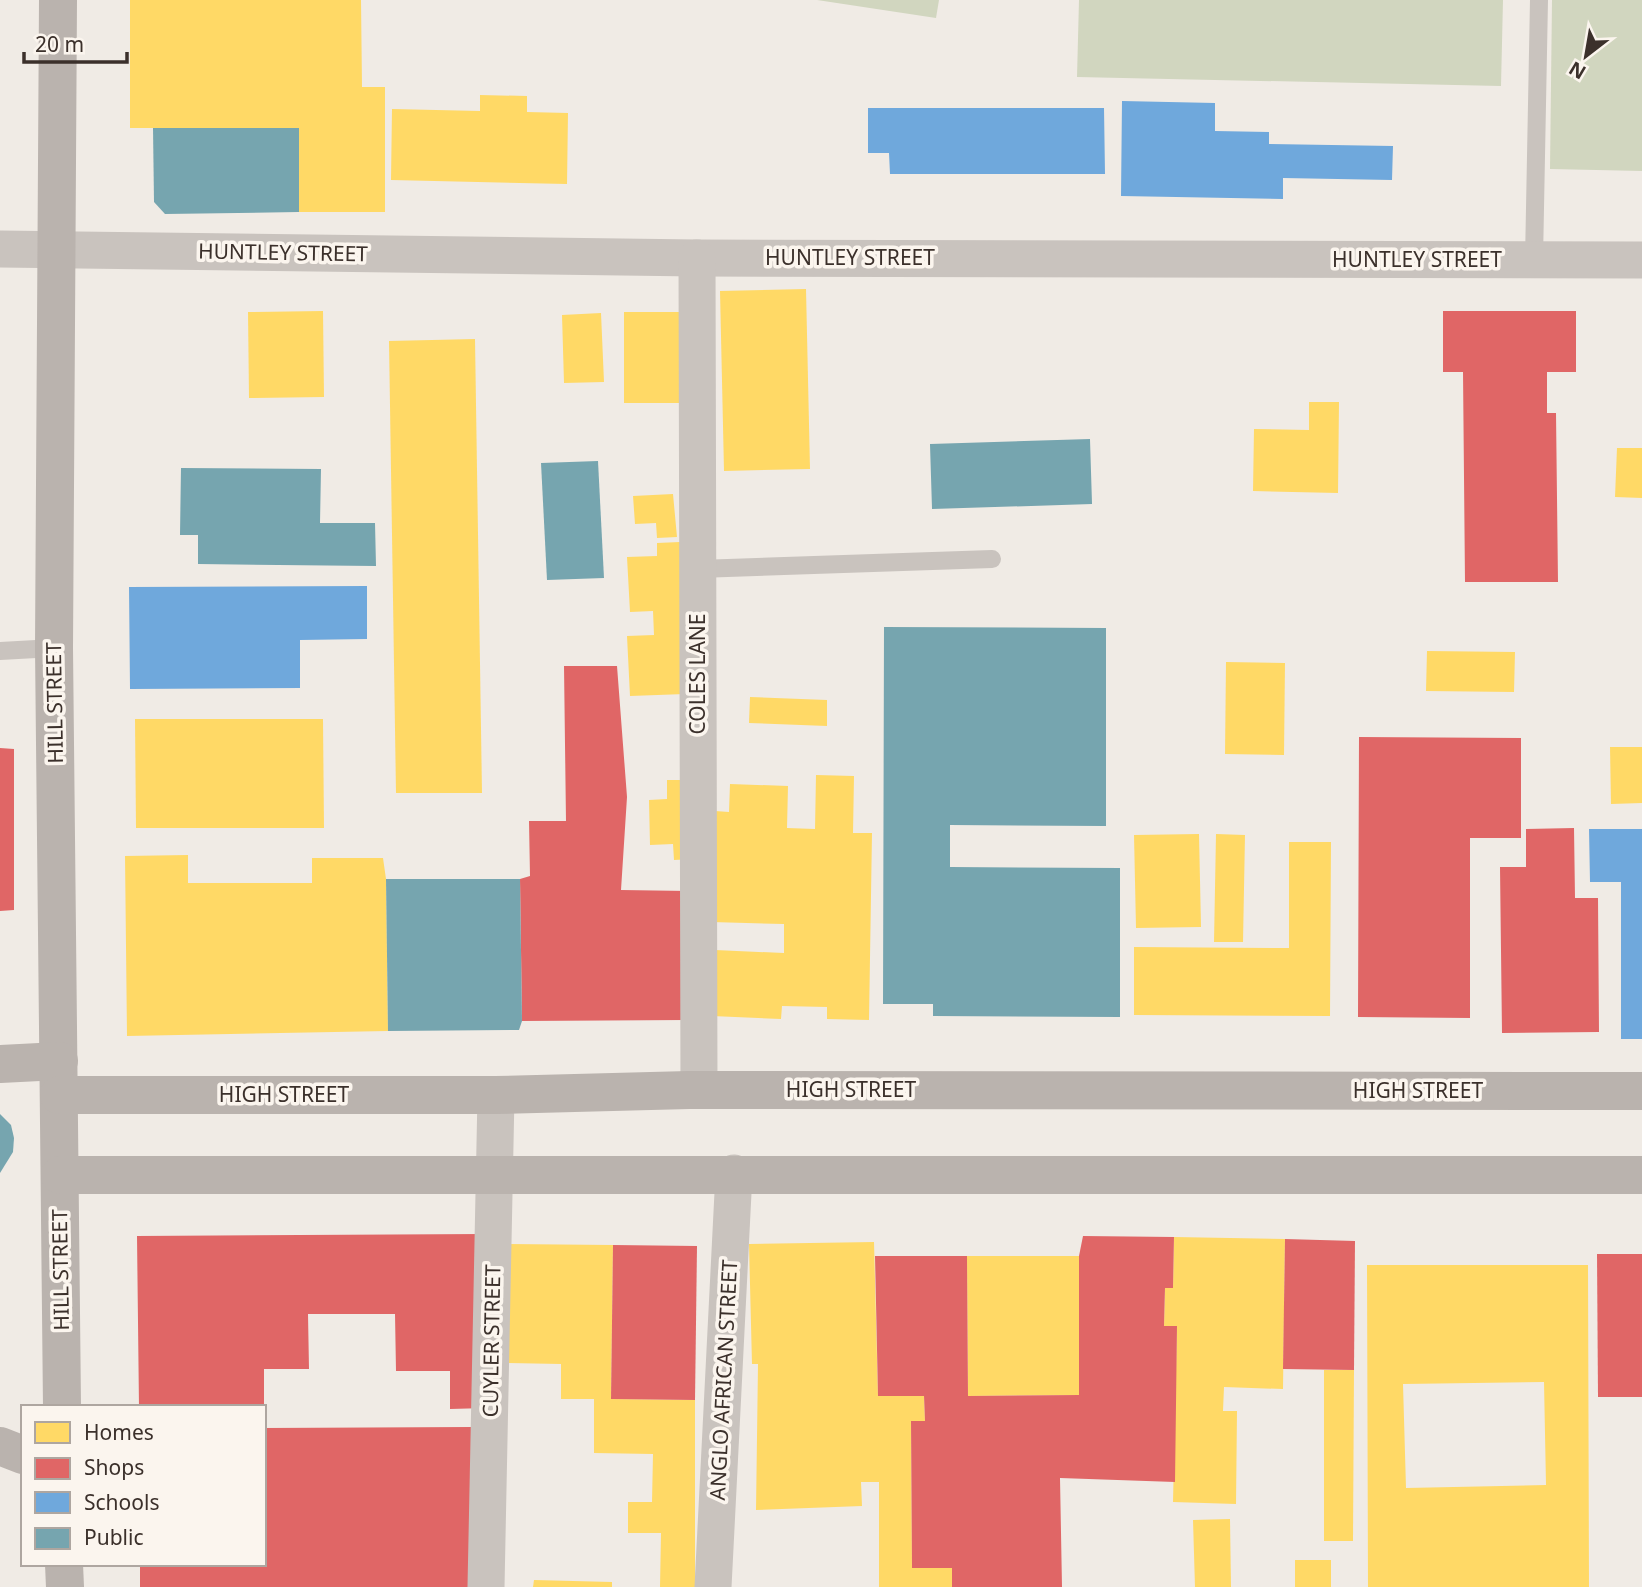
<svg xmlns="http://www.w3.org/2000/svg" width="1642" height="1587" font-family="'Noto Sans',sans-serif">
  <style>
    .green { fill: #d1d6bf }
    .homes { fill: #ffd966; fill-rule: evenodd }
    .shops { fill: #e06666 }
    .schools { fill: #6fa8dc }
    .public { fill: #76a5af }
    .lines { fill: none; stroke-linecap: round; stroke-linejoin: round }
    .lane { stroke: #c9c3be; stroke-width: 18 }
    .street { stroke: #c9c3be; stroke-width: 37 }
    .secondary { stroke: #bab3ae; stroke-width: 38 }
    .labels { text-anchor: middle; stroke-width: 7; stroke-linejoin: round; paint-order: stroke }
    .street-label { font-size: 21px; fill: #3b302b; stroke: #fbf5ee }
  </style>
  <rect width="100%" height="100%" fill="#f0ebe5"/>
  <g class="green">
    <path d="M817 0H939L936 18Z"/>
    <path d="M1079 0H1503L1501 86 1077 77Z"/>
    <path d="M1552 0H1642V171L1550 169Z"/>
  </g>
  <g class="homes">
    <path d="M130 0H361L362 87H385V212H299V128H130Z"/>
    <path d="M480 95 527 96V112L568 113 567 184 391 180 392 109 480 111Z"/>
    <path d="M806 289 810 469 724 471 720 291Z"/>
    <path d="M323 311 324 397 249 398 248 312Z"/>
    <path d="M624 312H685L686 403H624Z"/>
    <path d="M601 313 604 382 564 383 562 315Z"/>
    <path d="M475 339 482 793H396L389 341Z"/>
    <path d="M1309 402H1339L1338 493 1253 491 1254 429 1309 430Z"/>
    <path d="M1617 448H1642V498L1615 497Z"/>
    <path d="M673 494 677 537 657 538 656 523 635 524 633 496Z"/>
    <path d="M680 542 685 694 630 696 627 636 654 635 653 611 630 612 627 557 657 556V543Z"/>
    <path d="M1427 651 1515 652 1514 692 1426 691Z"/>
    <path d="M1226 662 1285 663 1284 755 1225 754Z"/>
    <path d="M750 697 827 700V726L749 723Z"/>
    <path d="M135 719H323L324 828H136Z"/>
    <path d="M1610 747H1642V803L1611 804Z"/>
    <path d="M816 775 854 776 853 833H872L869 1020 827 1019V1007L782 1006 781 1019 712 1016 715 950 784 953V924L711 922 715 811 729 812 730 784 788 786 787 828 815 829Z"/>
    <path d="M667 780H693L694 859 674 860 673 844 650 845 649 800 667 799Z"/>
    <path d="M1199 834 1201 927 1136 928 1134 835Z"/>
    <path d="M1216 834 1245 835 1243 942H1214Z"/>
    <path d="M1289 842H1331L1330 1016 1134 1015V947L1289 948Z"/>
    <path d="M188 855V883H312V858H383L386 879 388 1031 127 1036 125 856Z"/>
    <path d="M1174 1237 1285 1239 1283 1389 1224 1387 1223 1411H1237L1236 1504 1173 1502 1177 1326H1164L1165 1288H1173Z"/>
    <path d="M874 1242 878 1396H924L925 1421H911L912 1568H952V1587H879V1482H861L862 1506 756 1510 758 1364H752L749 1244Z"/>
    <path d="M508 1244 613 1245 611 1399 695 1400V1587H660L661 1533H628V1502H652L653 1454 594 1453V1399H561V1364L507 1363Z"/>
    <path d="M967 1256H1079V1395L968 1396Z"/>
    <path d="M1367 1265H1588L1589 1587H1368ZM1544 1382 1546 1485 1406 1488 1403 1384Z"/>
    <path d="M1324 1370H1354L1353 1541H1324Z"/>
    <path d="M1230 1519 1231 1587H1195L1193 1520Z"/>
    <rect x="1295" y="1560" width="36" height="27"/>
    <path d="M534 1580 612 1582V1587H533Z"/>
  </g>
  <g class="shops">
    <path d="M1443 311H1576V372H1547V413H1556L1558 582H1465L1463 372H1443Z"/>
    <path d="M564 666H617L627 797 621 890 688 891 687 1020 522 1021 520 879 530 876 529 821H566Z"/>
    <path d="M1359 737 1521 738V838H1470V1018L1358 1017Z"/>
    <path d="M0 748 14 749V910L0 911Z"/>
    <path d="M1574 828 1575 898H1598L1599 1032 1502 1033 1500 867H1526V829Z"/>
    <path d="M484 1234 486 1408 450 1409V1371H396L395 1314H308L309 1369H264V1407H139L137 1236Z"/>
    <path d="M1083 1236 1174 1237 1173 1288H1165L1164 1326H1177L1175 1482 1060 1478 1062 1587H952V1568H912L911 1421H925L924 1396H878L875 1256H967L968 1396 1079 1395V1256Z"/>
    <path d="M1285 1239 1355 1241 1354 1370 1283 1369Z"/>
    <path d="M613 1245 697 1246 695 1400 611 1399Z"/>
    <path d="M1597 1254H1642V1397H1598Z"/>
    <path d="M471 1427 472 1587H140V1564H264V1428Z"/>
  </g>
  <g class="schools">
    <path d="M1122 101 1215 103V131L1269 132V144L1393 146 1392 180 1283 178V199L1121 196Z"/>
    <path d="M868 108H1104L1105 174H890L889 153H868Z"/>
    <path d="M367 586V639L300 640V688L130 689 129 587Z"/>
    <path d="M1589 829H1642V1039H1621V882H1590Z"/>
  </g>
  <g class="public">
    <path d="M153 128H299V212L165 214 154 202Z"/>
    <path d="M1090 439 1092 504 932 509 930 444Z"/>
    <path d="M598 461 604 578 547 580 541 463Z"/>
    <path d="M181 468 321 469 320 523H375L376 566 198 564V535H180Z"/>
    <path d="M884 627 1106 628V826L950 825V867L1120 868V1017L933 1016V1004H883Z"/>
    <path d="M386 879H520L522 1021 519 1030 388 1031Z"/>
    <path d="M0 1114 11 1125 14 1138 13 1152 0 1173Z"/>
  </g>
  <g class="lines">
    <g class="lane">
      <path d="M1534 260 1539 0"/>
      <path d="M698 569 992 559"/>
      <path d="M0 651 54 648"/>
    </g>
    <g class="street">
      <path d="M0 249 697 258 1642 260"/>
      <path d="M697 258 699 1090"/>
      <path d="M486 1587 496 1095"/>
      <path d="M713 1587 734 1173"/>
    </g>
    <g class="secondary">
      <path d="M58 0 54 648 62 1407"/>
      <path d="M0 1064 59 1061"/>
      <path d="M59 1095H496L689 1090 1642 1091"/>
      <path d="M60 1175H1642"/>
      <path d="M0 1446 23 1455"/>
      <path d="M64 1564 65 1587"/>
    </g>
  </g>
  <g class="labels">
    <g class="street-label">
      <text transform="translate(283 253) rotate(1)" y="7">HUNTLEY STREET</text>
      <text x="850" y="265">HUNTLEY STREET</text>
      <text x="1417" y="267">HUNTLEY STREET</text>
      <text transform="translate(698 674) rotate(-90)" y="7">COLES LANE</text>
      <text transform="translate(55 703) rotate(-91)" y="7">HILL STREET</text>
      <text x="851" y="1097">HIGH STREET</text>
      <text x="1418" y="1098">HIGH STREET</text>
      <text x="284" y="1102">HIGH STREET</text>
      <text transform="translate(61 1270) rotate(-91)" y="7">HILL STREET</text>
      <text transform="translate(492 1341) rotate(-89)" y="7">CUYLER STREET</text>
      <text transform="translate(724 1380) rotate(-87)" y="7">ANGLO AFRICAN STREET</text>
    </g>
  </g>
  <rect x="21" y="1405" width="245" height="161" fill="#fbf5ee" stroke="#aea6a0" stroke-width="2"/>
  <rect x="35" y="1422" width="35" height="21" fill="#ffd966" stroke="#aea6a0" stroke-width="2"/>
  <text x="84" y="1440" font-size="21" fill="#3b302b">Homes</text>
  <rect x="35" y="1458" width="35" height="21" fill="#e06666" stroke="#aea6a0" stroke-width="2"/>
  <text x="84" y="1475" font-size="21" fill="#3b302b">Shops</text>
  <rect x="35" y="1492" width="35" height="21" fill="#6fa8dc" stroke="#aea6a0" stroke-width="2"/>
  <text x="84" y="1510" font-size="21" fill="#3b302b">Schools</text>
  <rect x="35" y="1528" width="35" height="21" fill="#76a5af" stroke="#aea6a0" stroke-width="2"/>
  <text x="84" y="1545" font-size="21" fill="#3b302b">Public</text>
  <g transform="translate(1586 56) rotate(211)" stroke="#fbf5ee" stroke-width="5" paint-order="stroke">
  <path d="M0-5L12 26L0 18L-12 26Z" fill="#3b302b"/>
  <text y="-10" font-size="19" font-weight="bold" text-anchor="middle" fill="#3b302b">N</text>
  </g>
  <path d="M24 52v10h103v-10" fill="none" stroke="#3b302b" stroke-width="3.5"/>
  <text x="35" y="52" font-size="21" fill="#3b302b" stroke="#fbf5ee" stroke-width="5" paint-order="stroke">20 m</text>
</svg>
